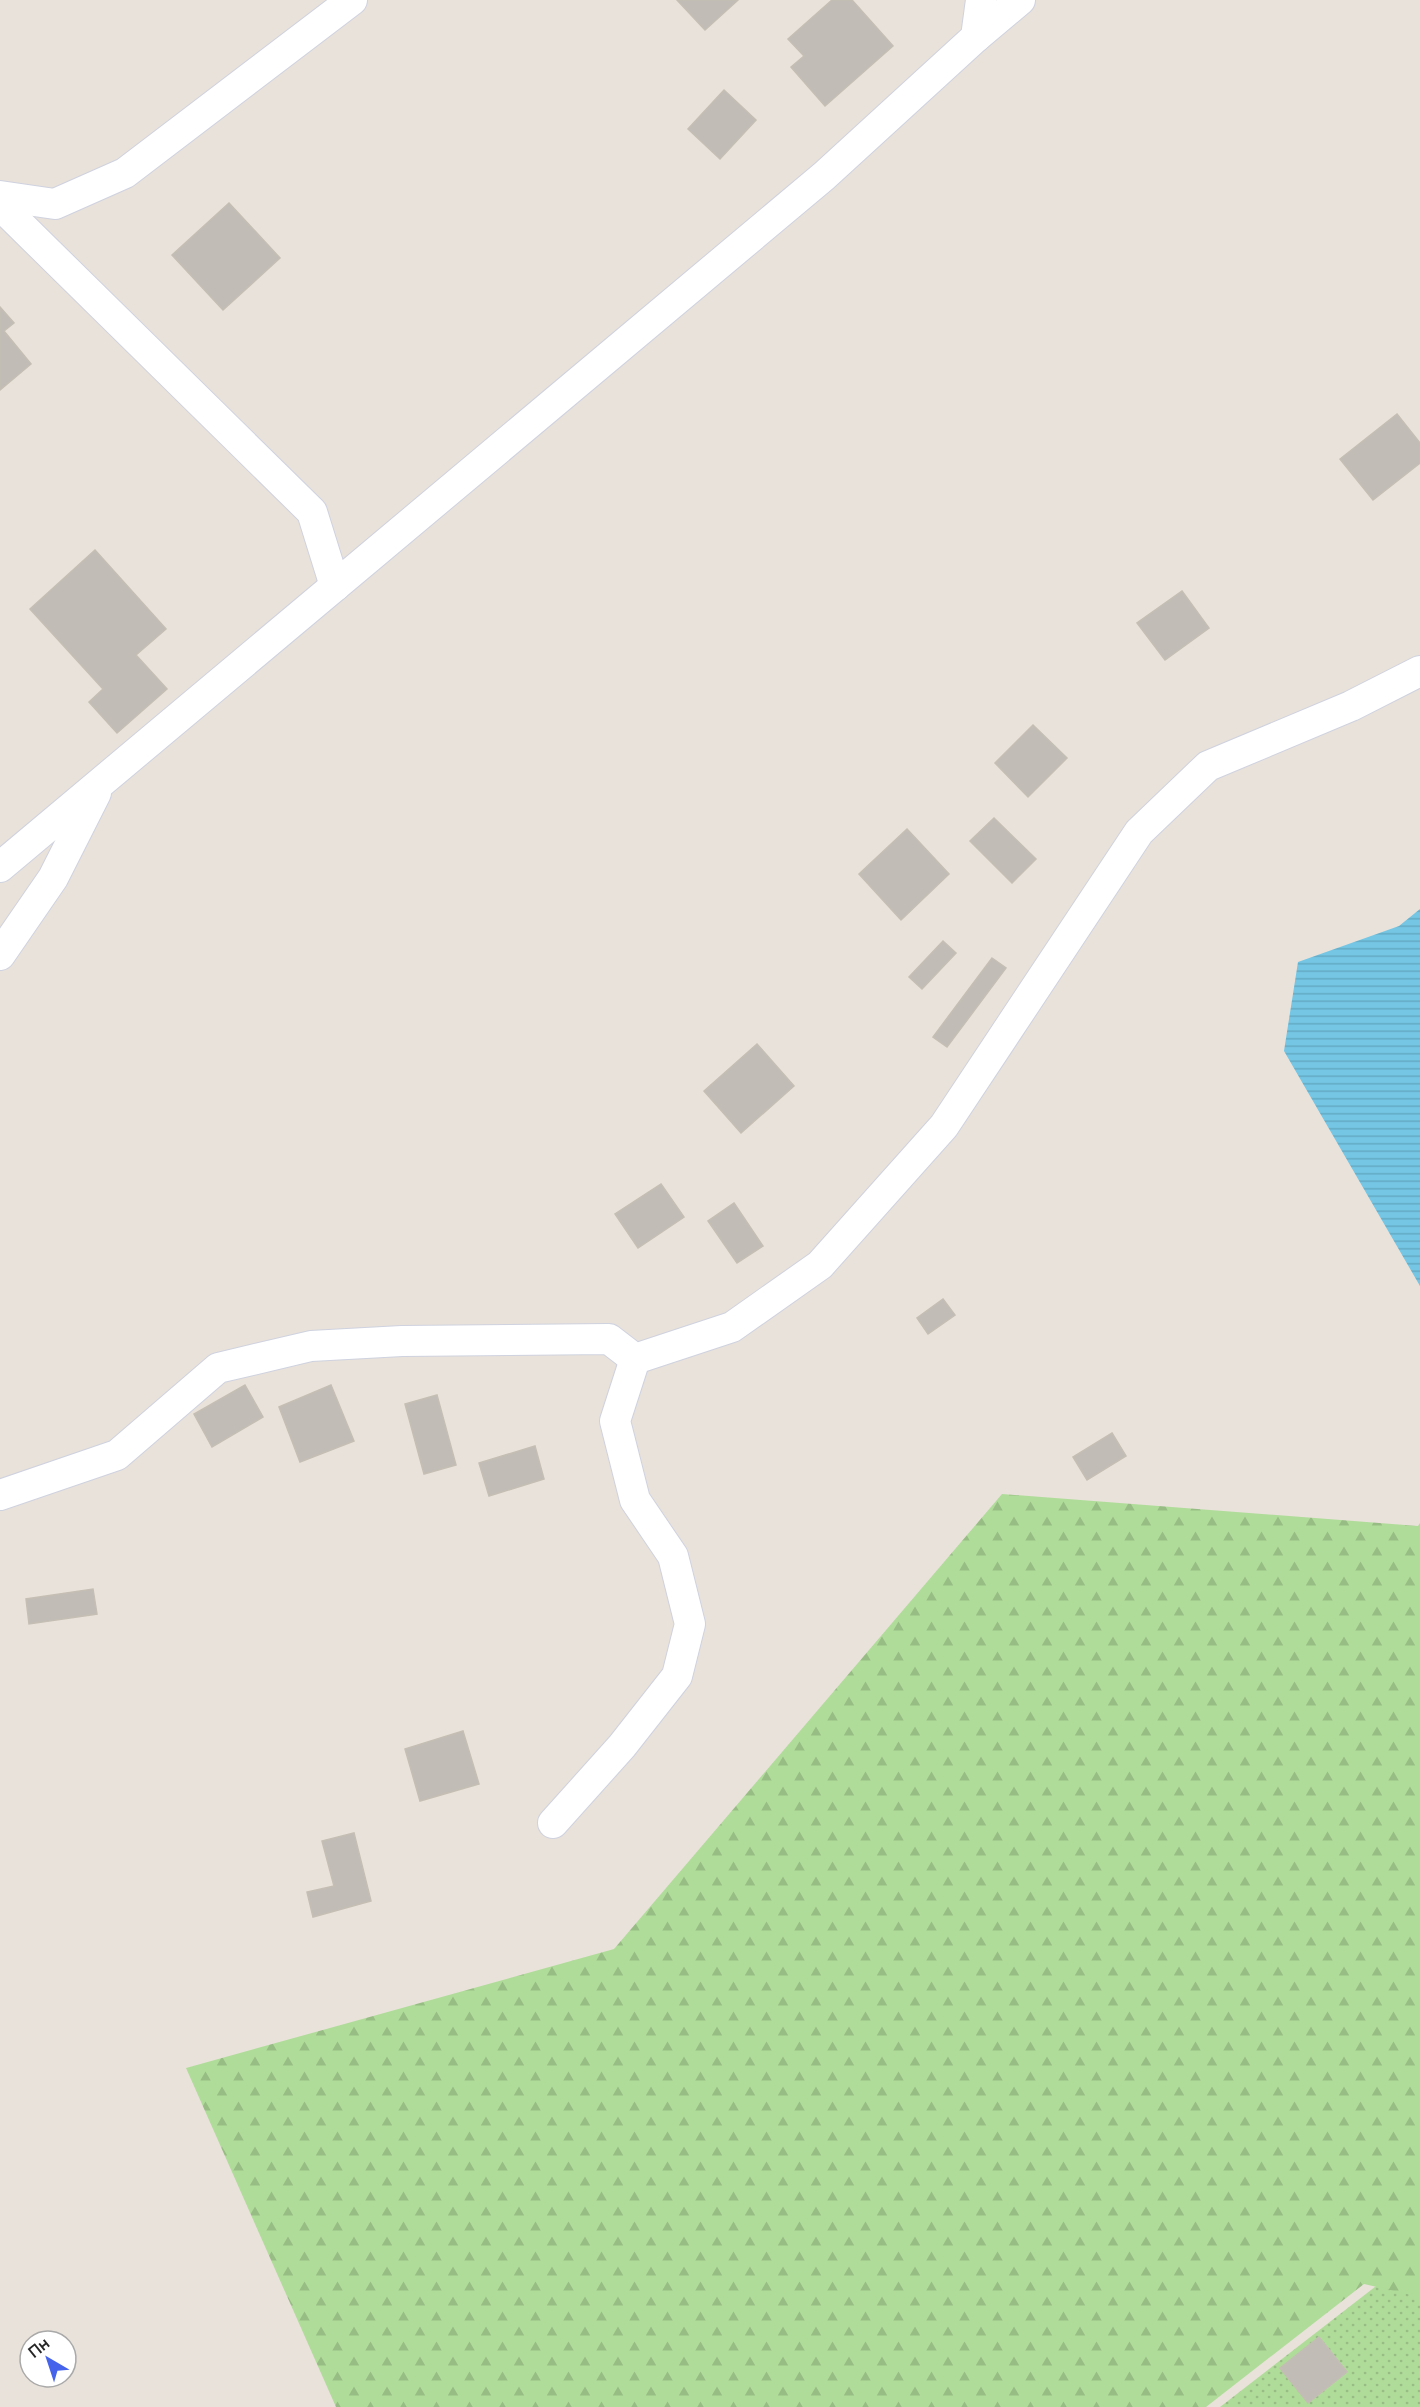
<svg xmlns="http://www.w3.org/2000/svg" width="1420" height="2407" font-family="Manrope,sans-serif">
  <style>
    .grass { fill: url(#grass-dots) }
    .forest { fill: url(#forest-firs) }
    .water { fill: url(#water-rules) }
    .building { fill: #c1bcb6; stroke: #c4beb4; stroke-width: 1.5 }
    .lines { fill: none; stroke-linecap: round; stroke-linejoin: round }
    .street-casing { stroke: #cfd2df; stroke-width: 32 }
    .street { stroke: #fff; stroke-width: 30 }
  </style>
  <defs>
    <pattern id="grass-dots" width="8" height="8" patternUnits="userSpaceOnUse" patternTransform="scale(1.5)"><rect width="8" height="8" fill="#b0dc9a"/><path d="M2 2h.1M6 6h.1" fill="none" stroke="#97bd85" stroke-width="1.8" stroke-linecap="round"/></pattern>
    <pattern id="forest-firs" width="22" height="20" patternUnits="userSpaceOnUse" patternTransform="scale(1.5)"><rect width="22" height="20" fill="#b0dc9a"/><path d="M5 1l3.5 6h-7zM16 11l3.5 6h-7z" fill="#97bd85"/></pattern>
    <pattern id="water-rules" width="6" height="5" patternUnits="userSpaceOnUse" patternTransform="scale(1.5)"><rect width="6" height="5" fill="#74c6e4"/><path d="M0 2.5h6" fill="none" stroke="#64aac4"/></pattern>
  </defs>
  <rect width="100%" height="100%" fill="#e9e2da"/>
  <path class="grass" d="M1420 2252V2407H1220Z"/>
  <path class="forest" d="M1002 1494 1418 1526 1420 1523V2297L1364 2284 1206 2407H336L186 2068 614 1949Z"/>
  <path class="water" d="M1420 909V1286L1284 1051 1298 962 1399 926Z"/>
  <g class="building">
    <path d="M677 0H738L705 30Z"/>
    <path d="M832 0H852L893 46 825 106 791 67 804 56 788 39Z"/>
    <path d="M724 90 756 120 720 159 688 129Z"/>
    <path d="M229 203 280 258 223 310 172 255Z"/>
    <path d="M0 307 14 323 4 331 31 364 0 390Z"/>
    <path d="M1397 414 1420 443V463L1373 500 1340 459Z"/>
    <path d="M95 550 166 629 136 655 167 689 117 733 89 702 103 689 30 609Z"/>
    <path d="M1182 591 1209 628 1165 660 1137 623Z"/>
    <path d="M1033 725 1067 758 1028 797 995 763Z"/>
    <path d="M994 818 1036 859 1012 883 970 841Z"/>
    <path d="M907 829 949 874 901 920 859 874Z"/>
    <path d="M943 941 956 953 922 989 909 977Z"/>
    <path d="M992 958 1006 968 947 1047 933 1037Z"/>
    <path d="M757 1044 794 1086 741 1133 704 1091Z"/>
    <path d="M661 1184 684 1217 638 1248 615 1214Z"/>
    <path d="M734 1203 763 1246 737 1263 708 1221Z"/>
    <path d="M943 1299 955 1315 928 1334 917 1318Z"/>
    <path d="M245 1385 263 1417 212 1447 194 1414Z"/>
    <path d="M331 1385 354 1441 300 1462 279 1407Z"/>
    <path d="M437 1395 456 1465 424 1474 405 1404Z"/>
    <path d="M1112 1433 1126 1456 1087 1480 1073 1457Z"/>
    <path d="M535 1446 544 1479 489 1496 479 1463Z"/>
    <path d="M93 1589 97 1614 29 1624 26 1599Z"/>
    <path d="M463 1731 479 1784 420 1801 405 1749Z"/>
    <path d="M354 1833 371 1901 313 1917 307 1892 334 1886 322 1841Z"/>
    <path d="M1319 2337 1347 2372 1308 2403 1280 2368Z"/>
  </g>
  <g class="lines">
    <g class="street-casing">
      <g id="street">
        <path d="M976 37 1020 0"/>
        <path d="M0 196 55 204 125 173 352 0"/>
        <path d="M0 205 312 512 335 586"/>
        <path d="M0 867 824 176 976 37 981 0"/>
        <path d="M0 955 53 878 96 793"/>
        <path d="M0 1495 117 1455 218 1368 311 1346 402 1341 609 1339 635 1359 732 1327 820 1265 944 1126 1139 832 1208 766 1351 706 1420 671"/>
        <path d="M553 1823 622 1746 677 1676 690 1624 673 1556 635 1500 615 1421 635 1359"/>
      </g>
    </g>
    <use href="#street" class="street"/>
  </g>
  <g transform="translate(48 2359) rotate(321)"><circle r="28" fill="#ffffff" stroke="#a9a9a9" stroke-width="1.5"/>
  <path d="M0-4.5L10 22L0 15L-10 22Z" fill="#4563eb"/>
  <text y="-9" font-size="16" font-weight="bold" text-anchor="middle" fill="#272727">Пн</text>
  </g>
</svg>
